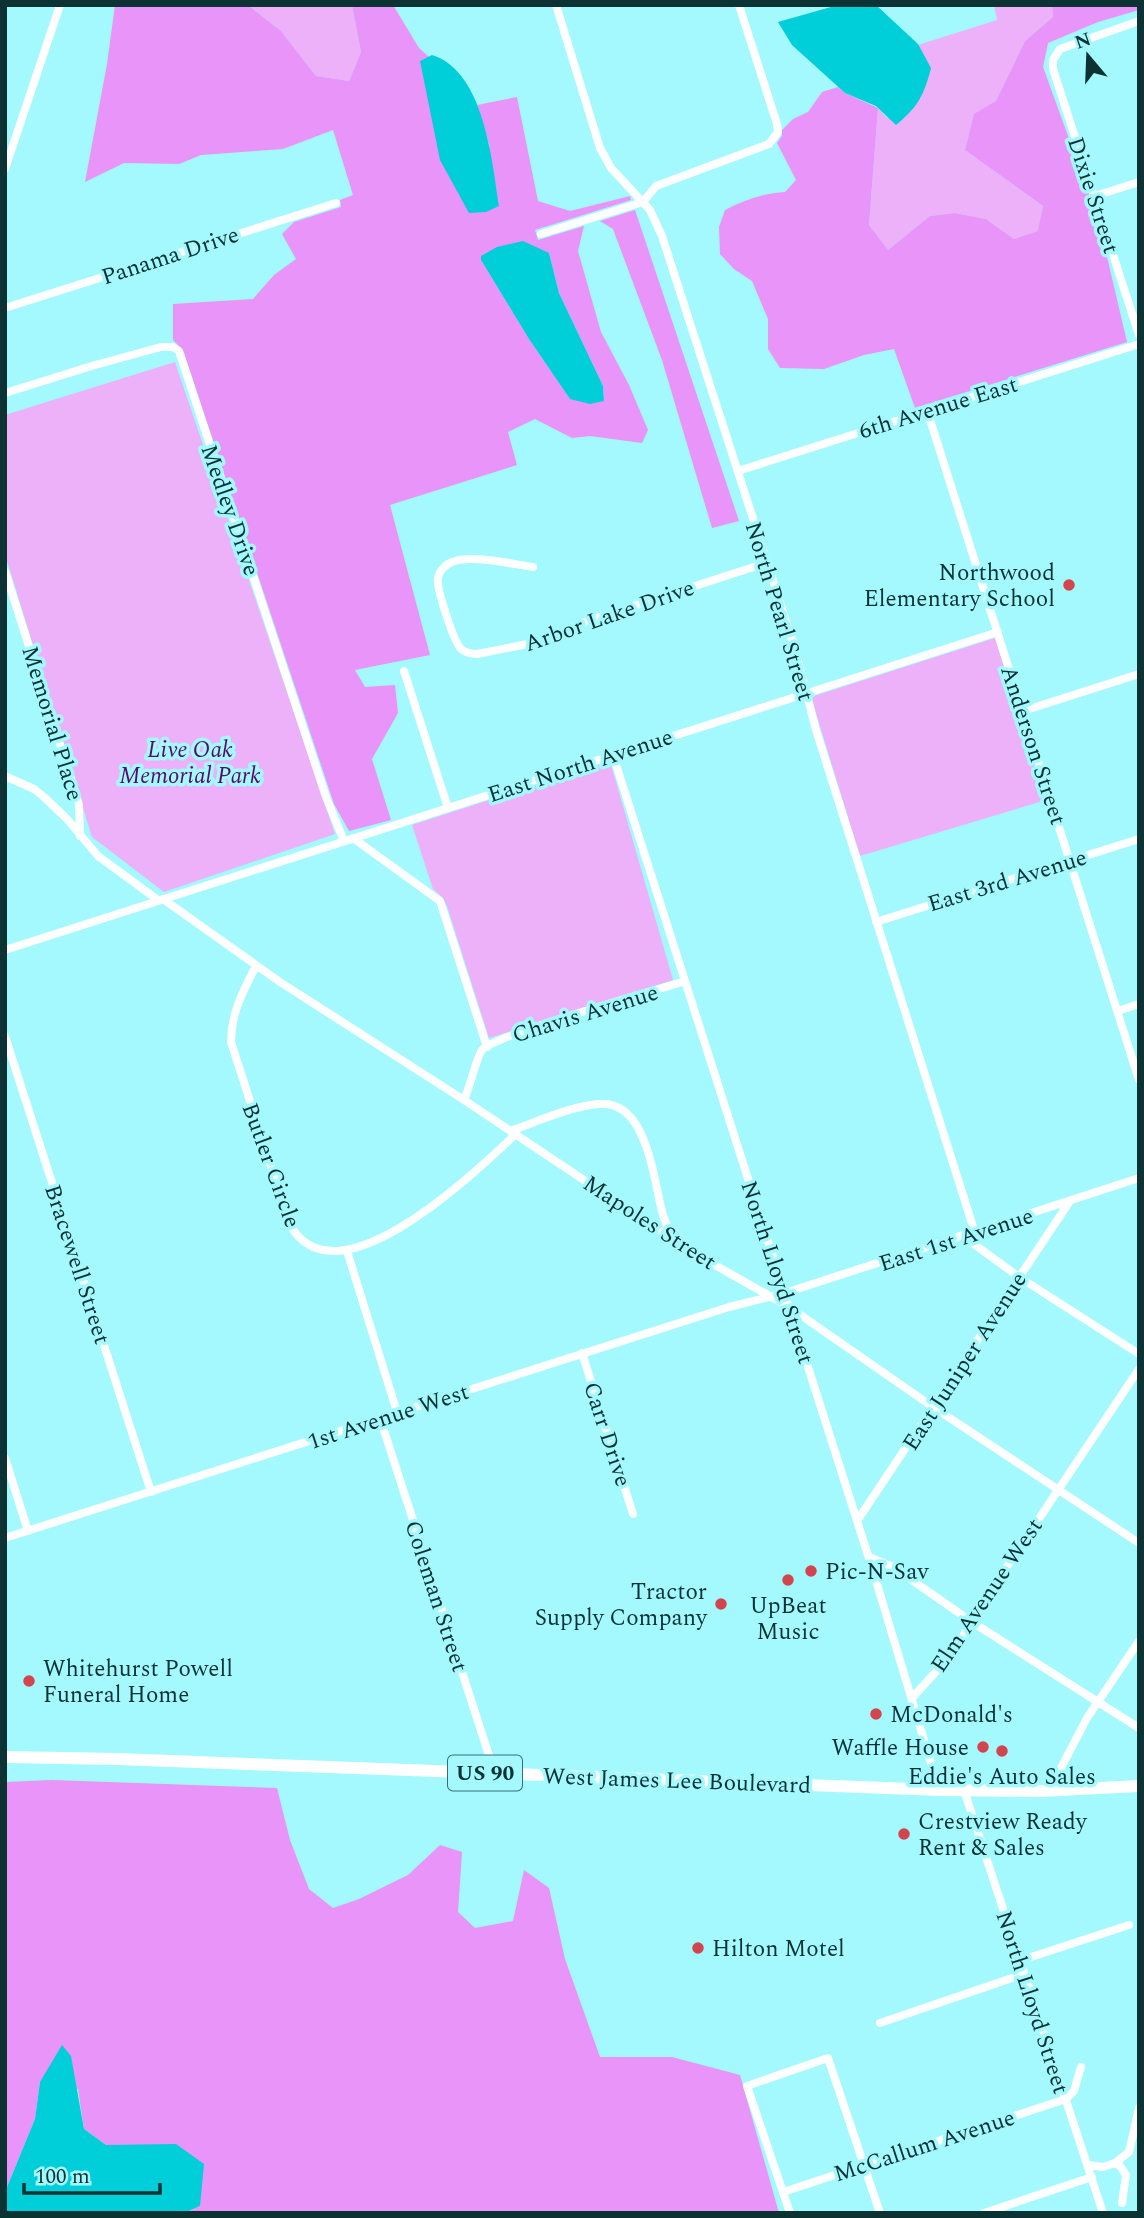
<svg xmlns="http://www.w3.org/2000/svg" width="1144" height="2218" font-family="Spectral,serif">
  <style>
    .green { fill: #ecb1f8 }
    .forest { fill: #e994f9; fill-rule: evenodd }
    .water { fill: #00ced8 }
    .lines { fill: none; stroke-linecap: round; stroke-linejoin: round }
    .minor { stroke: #fff; stroke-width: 8 }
    .primary { stroke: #fff; stroke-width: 12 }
    .poi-dot { fill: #d4444d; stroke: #a3f9fe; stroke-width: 2.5 }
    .labels { text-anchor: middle; stroke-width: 7; stroke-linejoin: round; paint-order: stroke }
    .shield { fill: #a3f9fe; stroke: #396e71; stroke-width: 2 }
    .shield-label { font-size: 21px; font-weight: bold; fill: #0c3234 }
    .street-label { font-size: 23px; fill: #0c3234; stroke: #a3f9fe }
    .poi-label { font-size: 23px; fill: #0c3234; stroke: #a3f9fe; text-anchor: start }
    .park-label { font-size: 23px; font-style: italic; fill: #5b0968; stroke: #a3f9fe }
  </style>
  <rect width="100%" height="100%" fill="#a3f9fe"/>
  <g class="green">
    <path d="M248 5H352L361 52 349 81 316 76 281 31Z"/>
    <path d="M994 5H1052L1053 17 1025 41 996 101 974 115 965 150 1043 206 1039 231 1014 239 986 219 955 213 930 216 888 250 869 225 878 108 887 118 931 68 918 45 997 20Z"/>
    <path d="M175 362 335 834 164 892 92 837 5 554V415Z"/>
    <path d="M995 638 1046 800 860 856 811 697Z"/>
    <path d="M610 761 673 980 489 1038 447 906 443 898 433 889 412 825Z"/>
  </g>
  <g class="forest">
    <path d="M115 5H248L281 31 316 76 349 81 361 52 352 5H393L419 48 429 57 420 61 490 147 477 105 517 97 538 201 570 211 630 196 631 200 535 230 538 240 584 226 578 251 601 332 629 385 648 430 642 443 590 436 572 438 535 419 508 432 517 465 390 505 430 655 355 670 365 687 395 685 398 713 372 759 391 820 349 831 334 804 183 350 173 340V304L253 299 274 275 296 259 282 234 294 222 341 207 340 200 353 195 333 130 283 149 201 155 179 164 124 163 85 182 107 64ZM549 253 559 293 603 386 604 401 570 399 529 339 481 260Z"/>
    <path d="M1052 5H1139V10L1098 22 1048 43 1043 67 1092 202 1104 244 1127 342 915 408 894 349 864 355 824 369 780 368 768 349V319L752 281 734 269 720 254 719 227 725 210C744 200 764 193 785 192L796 180 777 143 782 136V130L793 119 808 112 822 92 838 87 845 93 878 108 869 225 888 250 930 216 955 213 986 219 1014 239 1038 231 1043 206 965 150 974 114 996 101 1025 41 1053 17Z"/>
    <path d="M635 210 739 521 712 528 662 360 613 229 600 221Z"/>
    <path d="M52 1780 277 1788 290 1840 309 1889 333 1908 359 1899 408 1875 440 1845 462 1852 458 1912 475 1928 513 1921 524 1870 549 1888 565 1959 600 2057H672L740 2075 779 2213H184L200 2206 140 2145H106L84 2129 78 2089 40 2082 35 2119 5 2192V1782Z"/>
  </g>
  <g class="water">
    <path d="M838 5H876L918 44 931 68C924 95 918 107 896 125L876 106 845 93 792 45 778 22Z"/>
    <path d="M432 55C484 71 492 160 499 206L486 212 469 213 440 160 420 61Z"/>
    <path d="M523 241 549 253 559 293 603 386 604 401 590 404 570 399 529 339 481 260V256L497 247Z"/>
    <path d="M62 2045 71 2056 84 2129 106 2145 176 2144 204 2164 200 2206 184 2213H5V2192L35 2119 40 2082Z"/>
  </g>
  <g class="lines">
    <g class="minor">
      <path d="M556 5 600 148 611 168 650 210 662 236 795 649 816 730 975 1233"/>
      <path d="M1139 21 1060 49 1053 60V69L1139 335"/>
      <path d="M5 169 60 5"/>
      <path d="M1095 196 1139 182"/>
      <path d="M541 234 643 202 656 186 769 144 778 132 777 124 739 5"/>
      <path d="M5 308 336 203"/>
      <path d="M5 393 95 365 161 347H173L179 351 326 797 344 841"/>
      <path d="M927 410 1139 1080"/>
      <path d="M738 471 1139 344"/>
      <path d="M533 567C512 564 470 554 452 562 446 564 439 571 438 578 436 588 454 642 461 649 466 653 471 654 477 654L553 639 578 624 766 563"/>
      <path d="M5 571 75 791 79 805 80 836"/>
      <path d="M404 671 448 808"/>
      <path d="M1023 711 1139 674"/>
      <path d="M613 755 874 1574 939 1790"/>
      <path d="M5 776 34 789 44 797 67 819 98 856 158 900"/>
      <path d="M353 838 440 901 487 1047"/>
      <path d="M163 899 280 982 464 1100 692 1252 789 1307 933 1407 1139 1543"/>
      <path d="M876 922 1139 839"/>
      <path d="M5 950 998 632"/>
      <path d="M256 966C243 991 231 1013 231 1042L290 1225C337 1307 475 1172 516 1134"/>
      <path d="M1118 1011 1139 1004"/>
      <path d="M5 1036 151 1492"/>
      <path d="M464 1100C469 1090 477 1056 482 1050 494 1035 655 991 685 981"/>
      <path d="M510 1131C539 1121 568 1107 598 1104 648 1099 653 1180 663 1215 665 1223 670 1231 674 1239"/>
      <path d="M964 1237 1019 1277 1139 1354"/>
      <path d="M347 1251 397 1412"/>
      <path d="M582 1353 633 1514"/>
      <path d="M380 1418 495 1774"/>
      <path d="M5 1458 28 1531"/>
      <path d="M857 1521 1070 1201"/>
      <path d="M5 1538 729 1307 785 1293 1139 1178"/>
      <path d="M869 1557 893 1567 972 1622 1139 1728"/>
      <path d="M912 1698 953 1653 982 1604 1139 1369"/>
      <path d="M964 1790 1103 2213"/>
      <path d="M1049 1791 1087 1718 1139 1641"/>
      <path d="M1019 1961 1129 1925"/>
      <path d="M880 2023 1024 1974"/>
      <path d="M1115 2163 1129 2152 1139 2108"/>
      <path d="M1088 2165 1103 2167 1115 2163 1120 2166 1126 2175 1122 2203"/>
      <path d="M783 2192 1066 2099 1074 2091 1081 2067"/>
      <path d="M790 2213 747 2086 828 2058 880 2213"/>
      <path d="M984 2213 1092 2177"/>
    </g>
    <path class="primary" d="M5 1757 118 1759 939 1790 1040 1791 1139 1786"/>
  </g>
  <g class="poi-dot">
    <circle cx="1069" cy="585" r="7"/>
    <circle cx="811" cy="1571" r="7"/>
    <circle cx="788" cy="1580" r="7"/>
    <circle cx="721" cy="1604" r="7"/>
    <circle cx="29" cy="1681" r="7"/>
    <circle cx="876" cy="1714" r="7"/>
    <circle cx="983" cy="1747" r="7"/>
    <circle cx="1002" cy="1751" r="7"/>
    <circle cx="904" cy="1834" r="7"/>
    <circle cx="698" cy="1948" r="7"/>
  </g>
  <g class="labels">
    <rect class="shield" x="448" y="1755.5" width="74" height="35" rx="5"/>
    <g class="shield-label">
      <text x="485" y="1780">US 90</text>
    </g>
    <g class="street-label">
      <text transform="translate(1094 195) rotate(72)" y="8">Dixie Street</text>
      <text transform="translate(170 255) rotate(-18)" y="8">Panama Drive</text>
      <text transform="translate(938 407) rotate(-17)" y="8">6th Avenue East</text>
      <text transform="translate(231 510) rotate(71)" y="8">Medley Drive</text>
      <text transform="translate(780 611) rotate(73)" y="8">North Pearl Street</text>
      <text transform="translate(609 615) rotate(-19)" y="8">Arbor Lake Drive</text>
      <text transform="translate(53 723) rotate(73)" y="8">Memorial Place</text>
      <text transform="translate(1034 745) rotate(72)" y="8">Anderson Street</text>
      <text transform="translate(580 765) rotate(-18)" y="8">East North Avenue</text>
      <text transform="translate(1007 880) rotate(-17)" y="8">East 3rd Avenue</text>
      <text transform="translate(585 1013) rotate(-17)" y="8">Chavis Avenue</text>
      <text transform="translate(272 1165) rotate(70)" y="8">Butler Circle</text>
      <text transform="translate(650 1222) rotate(33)" y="8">Mapoles Street</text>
      <text transform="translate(956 1239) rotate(-18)" y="8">East 1st Avenue</text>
      <text transform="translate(78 1264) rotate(72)" y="8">Bracewell Street</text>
      <text transform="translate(778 1272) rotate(72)" y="8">North Lloyd Street</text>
      <text transform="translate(964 1361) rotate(-57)" y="8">East Juniper Avenue</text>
      <text transform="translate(388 1416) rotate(-18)" y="8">1st Avenue West</text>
      <text transform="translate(608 1434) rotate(72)" y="8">Carr Drive</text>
      <text transform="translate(986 1595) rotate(-56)" y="8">Elm Avenue West</text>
      <text transform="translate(437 1596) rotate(72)" y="8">Coleman Street</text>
      <text transform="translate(677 1780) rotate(2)" y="8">West James Lee Boulevard</text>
      <text transform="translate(1033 2002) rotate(72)" y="8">North Lloyd Street</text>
      <text transform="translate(924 2145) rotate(-18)" y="8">McCallum Avenue</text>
    </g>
    <g class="poi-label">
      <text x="1055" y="580" text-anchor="end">Northwood<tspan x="1055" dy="26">Elementary School</tspan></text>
      <text x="825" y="1579">Pic-N-Sav</text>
      <text x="707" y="1599" text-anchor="end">Tractor<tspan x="707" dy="26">Supply Company</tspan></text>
      <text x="788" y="1613" text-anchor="middle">UpBeat<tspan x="788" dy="26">Music</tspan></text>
      <text x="43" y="1676">Whitehurst Powell<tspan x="43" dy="26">Funeral Home</tspan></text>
      <text x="890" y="1722">McDonald's</text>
      <text x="969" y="1755" text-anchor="end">Waffle House</text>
      <text x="1002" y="1784" text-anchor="middle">Eddie's Auto Sales</text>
      <text x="918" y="1829">Crestview Ready<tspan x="918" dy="26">Rent &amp; Sales</tspan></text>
      <text x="712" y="1956">Hilton Motel</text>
    </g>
    <g class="park-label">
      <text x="190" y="757">Live Oak<tspan x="190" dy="26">Memorial Park</tspan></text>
    </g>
  </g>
  <rect width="1144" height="2218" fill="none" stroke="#0c3234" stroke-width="14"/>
  <g transform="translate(1088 56) rotate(341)" stroke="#a3f9fe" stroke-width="5" paint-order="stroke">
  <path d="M0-5L12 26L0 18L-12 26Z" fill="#0c3234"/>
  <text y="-10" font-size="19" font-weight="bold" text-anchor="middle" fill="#0c3234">N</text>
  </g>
  <path d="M24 2183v10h136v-10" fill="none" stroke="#0c3234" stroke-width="3.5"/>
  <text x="35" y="2183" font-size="21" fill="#0c3234" stroke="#a3f9fe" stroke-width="5" paint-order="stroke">100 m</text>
</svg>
